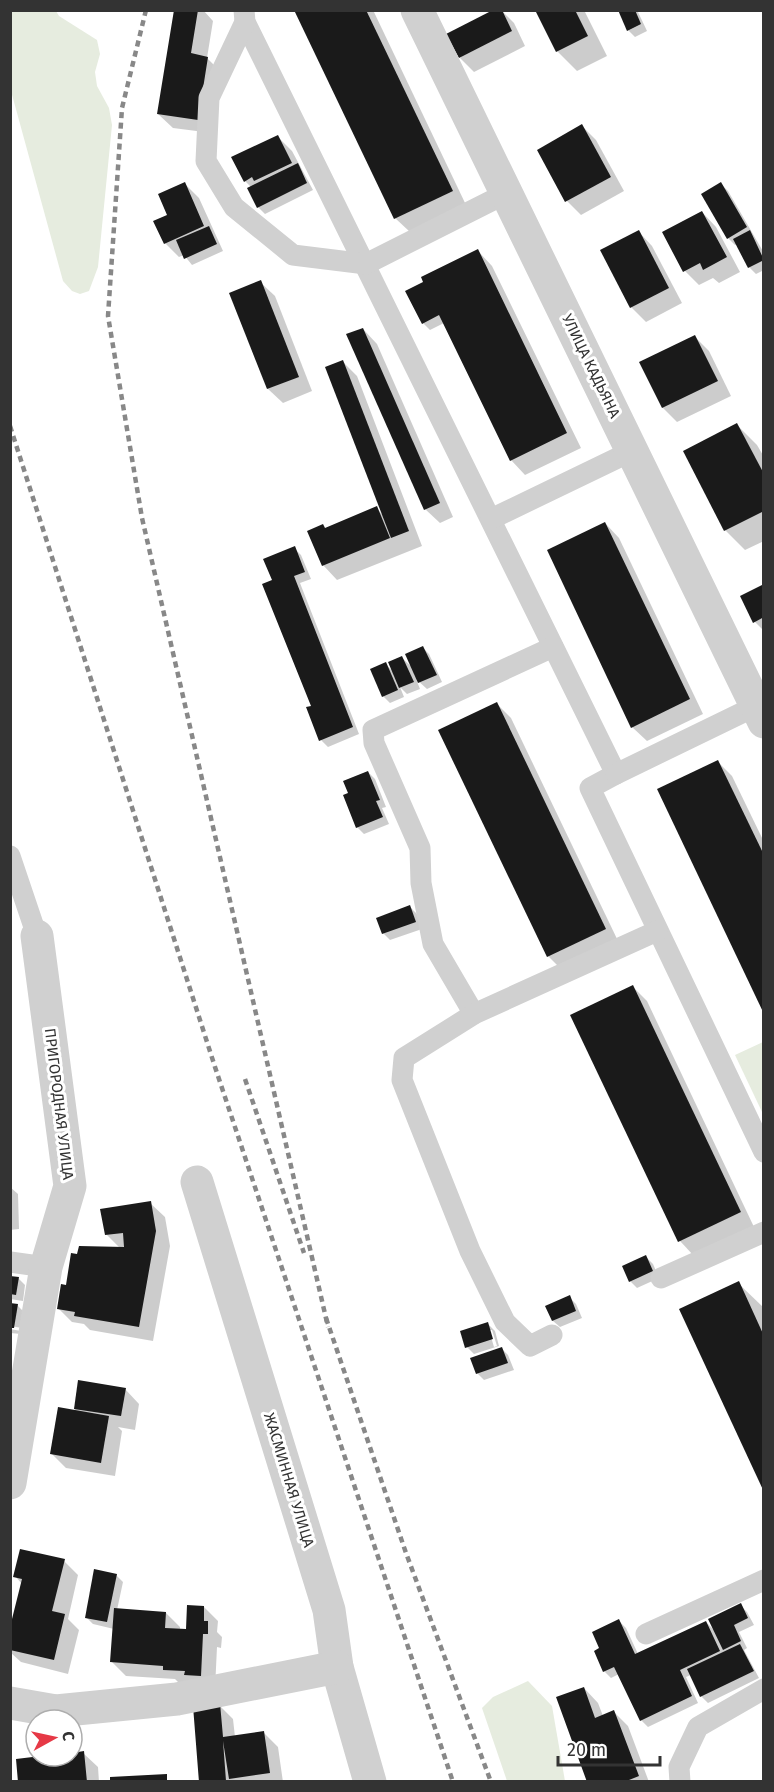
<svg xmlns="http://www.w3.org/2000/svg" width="774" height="1792" font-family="'Fira Sans',sans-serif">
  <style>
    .green { fill: #e6ecdf }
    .shadow { fill: #0003; fill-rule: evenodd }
    .building { fill: #1a1a1a }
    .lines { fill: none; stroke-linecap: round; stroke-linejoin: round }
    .lane { stroke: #d0d0d0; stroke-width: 21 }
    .street { stroke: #d0d0d0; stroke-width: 33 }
    .rail { stroke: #888; stroke-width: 4.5; stroke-dasharray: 6 4.5; stroke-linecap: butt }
    .labels { text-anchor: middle; stroke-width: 6; stroke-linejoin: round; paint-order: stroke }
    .street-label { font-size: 15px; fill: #333; stroke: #fff }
  </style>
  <rect width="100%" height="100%" fill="#fff"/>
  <g class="green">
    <path d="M10 11H56L59 16 97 40 100 54 95 72 97 86 109 108 112 125 98 267 89 291 80 294 72 291 63 281 11 91Z"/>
    <path d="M763 1042V1114L735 1055Z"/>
    <path d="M528 1681 552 1706 565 1781H507L482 1708 493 1697Z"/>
  </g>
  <g class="shadow">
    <path d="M175 10H203L213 21 207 58 221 72 212 133 173 128 158 114Z"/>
    <path d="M295 10H373L466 205 410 232 395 218Z"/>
    <path d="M501 10 514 23 525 46 474 72 460 58Z"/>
    <path d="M537 10H584L607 56 577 71 557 51Z"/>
    <path d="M619 10H640L638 12 647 31 635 37 628 30Z"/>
    <path d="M582 126 596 140 624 191 581 215 567 201Z"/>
    <path d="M277 136 292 151 313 190 265 214 258 207 251 187 245 181Z"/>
    <path d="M185 184 199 198 223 251 192 265 184 255 179 257 165 243 169 216Z"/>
    <path d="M721 184 728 191 764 253V270L756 274 749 267 737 244 735 245 728 238Z"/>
    <path d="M702 212 716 227 740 272 719 283 713 278 699 285 685 271Z"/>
    <path d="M638 231 652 246 682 303 646 322 631 307 602 251Z"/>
    <path d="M478 251 492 266 581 448 525 475 511 460 444 323 430 330 423 323Z"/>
    <path d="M260 282 275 296 312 391 283 403 268 389 231 294Z"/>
    <path d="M363 329 377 344 453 517 440 523 425 509Z"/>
    <path d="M695 337 709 351 731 396 677 422 663 408 641 363Z"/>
    <path d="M343 362 357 376 422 546 337 580 323 565 326 529 376 508 384 516Z"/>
    <path d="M737 425 757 445 764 457V541L745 550 725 530Z"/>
    <path d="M605 523 619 538 703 714 647 741 632 727Z"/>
    <path d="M294 548 301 555 311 579 300 583 359 734 328 747 321 740 313 706 274 581Z"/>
    <path d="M764 586V631L755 622Z"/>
    <path d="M422 647 429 654 442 682 427 689 416 679 420 689 407 694 400 687 404 697 390 703 383 696 386 664 393 672 402 658 413 668Z"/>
    <path d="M497 704 511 718 619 943 562 970 548 956Z"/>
    <path d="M718 762 732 776 764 842V1010Z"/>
    <path d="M368 772 375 779 386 807 382 808 389 824 364 834 357 827 350 794Z"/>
    <path d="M410 907 417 914 422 929 390 940 383 933Z"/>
    <path d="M633 987 647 1001 754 1227 694 1256 680 1241 572 1016Z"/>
    <path d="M10 1014 12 1039H10Z"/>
    <path d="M10 1187 18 1194 19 1229 10 1230Z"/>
    <path d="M150 1203 165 1217 170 1246 153 1341 90 1330 84 1324 72 1322 58 1308 68 1286 120 1248 106 1234Z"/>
    <path d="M646 1257 653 1264 659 1278 637 1288 630 1281Z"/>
    <path d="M10 1277 18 1278 25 1285 23 1301 10 1299Z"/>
    <path d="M738 1283 764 1308V1488Z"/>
    <path d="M569 1297 576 1304 582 1318 560 1327 553 1321 547 1306Z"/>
    <path d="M17 1305 24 1312 21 1334 10 1333V1329L21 1331 22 1328 10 1326Z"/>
    <path d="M488 1324 495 1331 499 1346 474 1354 467 1347ZM489 1330H492L497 1346 494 1347Z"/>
    <path d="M501 1348 508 1355 514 1370 484 1380 477 1373Z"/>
    <path d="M79 1382 125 1389 139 1404 135 1430 118 1427 122 1431 115 1476 66 1468 52 1454 75 1412Z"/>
    <path d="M64 1561 78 1575 68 1619 79 1630 68 1674 21 1662 10 1652V1634L22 1584 15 1576Z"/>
    <path d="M116 1575 123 1582 117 1610 166 1613 180 1627V1630H187L204 1607 218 1621 217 1632 222 1637 221 1648 217 1647 215 1689 179 1683 175 1679 126 1676 112 1662 114 1629 93 1624 86 1617Z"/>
    <path d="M740 1605 747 1612 754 1625 739 1632 747 1648 744 1650 759 1678 708 1703 701 1696 691 1675 686 1677 698 1703 648 1727 641 1720 619 1674 611 1678 604 1671 601 1649 619 1621 626 1628 638 1654 706 1622 716 1632Z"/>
    <path d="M584 1688 598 1703 603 1716 614 1712 628 1726 649 1782H589Z"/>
    <path d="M219 1705 233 1719 235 1737 264 1733 278 1747 283 1782H201Z"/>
    <path d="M83 1753 98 1767 99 1782H20L55 1756H72V1754Z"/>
  </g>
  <g class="building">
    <path d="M174 10H198L191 53 208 57 198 120 157 114Z"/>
    <path d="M294 10H366L453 191 394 219Z"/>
    <path d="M493 10H502L512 31 459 58 446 34Z"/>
    <path d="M535 10H575L588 36 556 52Z"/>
    <path d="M618 10H635L641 24 627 31Z"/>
    <path d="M582 124 611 177 565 202 537 150Z"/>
    <path d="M278 135 292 163 254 181 252 177 244 182 231 157Z"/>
    <path d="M298 163 307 183 257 208 247 188Z"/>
    <path d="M185 182 204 226 164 244 153 221 167 215 158 194Z"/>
    <path d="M721 182 747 227 727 239 701 194Z"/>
    <path d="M702 211 727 257 703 270 700 263 683 272 662 232Z"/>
    <path d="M209 226 217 244 184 259 176 240Z"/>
    <path d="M639 230 669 288 630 308 600 250Z"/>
    <path d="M750 230 764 260 748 268 733 239Z"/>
    <path d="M478 249 567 433 510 461 439 315 422 324 405 291 423 282 421 277Z"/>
    <path d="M261 280 299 377 267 389 229 293Z"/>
    <path d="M363 328 440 503 424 510 346 334Z"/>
    <path d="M695 335 718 381 662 408 639 362Z"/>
    <path d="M343 360 409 531 391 538 325 367Z"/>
    <path d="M737 423 764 474V511L724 531 683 451Z"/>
    <path d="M377 506 390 538 322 566 307 531 323 524 325 528Z"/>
    <path d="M605 522 690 699 631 728 547 550Z"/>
    <path d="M295 546 305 572 294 576 353 727 319 741 306 707 311 706 262 584 272 580 263 559Z"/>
    <path d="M764 584V617L753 623 740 596Z"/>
    <path d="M423 646 437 675 418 683 405 654Z"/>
    <path d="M402 656 414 682 399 688 388 662Z"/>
    <path d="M386 662 398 690 382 697 370 669Z"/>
    <path d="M497 702 606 929 547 957 438 730Z"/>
    <path d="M718 760 764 855V1014L657 789Z"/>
    <path d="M368 771 380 800 376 801 383 817 356 828 343 795 348 793 343 781Z"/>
    <path d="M410 905 416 922 382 934 376 918Z"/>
    <path d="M633 985 741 1212 678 1242 570 1015Z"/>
    <path d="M151 1201 156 1231 139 1327 74 1316 75 1312 57 1309 61 1284 66 1285 71 1253 77 1254 79 1246 124 1247 123 1233 105 1235 100 1209Z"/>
    <path d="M646 1255 653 1271 629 1282 622 1266Z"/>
    <path d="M10 1276 19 1277 16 1295 10 1294Z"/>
    <path d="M739 1281 764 1336V1492L679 1309Z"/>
    <path d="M570 1295 576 1311 552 1321 545 1306Z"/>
    <path d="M10 1303 18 1304 14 1328H10Z"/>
    <path d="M488 1322 493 1339 465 1348 460 1331Z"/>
    <path d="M502 1347 508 1363 476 1374 470 1358Z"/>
    <path d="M78 1380 126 1388 121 1416 74 1409Z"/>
    <path d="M58 1407 109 1416 101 1463 50 1454Z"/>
    <path d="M20 1549 65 1559 52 1611 65 1614 54 1660 10 1650V1627L22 1579 13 1577Z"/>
    <path d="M94 1569 117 1574 107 1622 85 1618Z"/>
    <path d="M741 1603 748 1618 734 1625 741 1641 723 1650 708 1619Z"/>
    <path d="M187 1605 204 1606V1621H208V1634H203L201 1676 184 1675 185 1671 163 1670V1666L110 1662 114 1608 166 1612 165 1628 186 1629Z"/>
    <path d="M619 1619 635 1654 706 1621 720 1651 680 1670 692 1696 640 1721 614 1667 603 1672 594 1651 599 1648 592 1632Z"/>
    <path d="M740 1644 754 1671 700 1697 687 1669Z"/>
    <path d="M584 1687 595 1718 614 1710 639 1776 624 1782H587L556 1697Z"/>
    <path d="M220 1703 223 1737 264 1731 270 1773 229 1779 223 1741 226 1781 199 1782 193 1706Z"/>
    <path d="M84 1751 87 1782H18L16 1759 41 1756H72V1753Z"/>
    <path d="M167 1774V1782H110V1777Z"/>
  </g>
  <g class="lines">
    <g class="lane">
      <path d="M244 10 245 22 616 774 590 788 764 1152"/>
      <path d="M245 22 209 98 206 161 234 207 293 255 366 264 507 193"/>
      <path d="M491 519 632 451"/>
      <path d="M616 774 756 706"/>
      <path d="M10 856 37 936"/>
      <path d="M474 1014 433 944 421 883 420 848 374 743 373 730 553 647"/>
      <path d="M10 1262 46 1267"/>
      <path d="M661 1278 764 1232"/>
      <path d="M552 1335 530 1346 505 1322 470 1251 402 1080 404 1058 474 1014 657 931"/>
      <path d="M646 1634 764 1580"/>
      <path d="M680 1782 679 1767 698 1727 764 1689"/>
    </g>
    <g class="street">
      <path d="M417 10 764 722"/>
      <path d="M197 1182 329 1610 337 1667 370 1782"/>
      <path d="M10 1483 46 1267 70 1186 37 936"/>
      <path d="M10 1703 56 1711 177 1699 337 1667"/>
    </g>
    <g class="rail">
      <path d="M146 10 122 108 108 316 142 518 328 1327"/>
      <path d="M10 426 215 1067 453 1782"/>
      <path d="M245 1079 304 1253"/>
      <path d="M326 1318 406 1553 491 1782"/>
    </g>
  </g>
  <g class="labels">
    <g class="street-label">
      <text transform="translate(591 366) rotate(64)" y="5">УЛИЦА КАДЬЯНА</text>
      <text transform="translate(59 1104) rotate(83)" y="5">ПРИГОРОДНАЯ УЛИЦА</text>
      <text transform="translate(289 1480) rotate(73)" y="5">ЖАСМИННАЯ УЛИЦА</text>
    </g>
  </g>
  <rect width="774" height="1792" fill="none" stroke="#333333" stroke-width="24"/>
  <g transform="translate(54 1738) rotate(82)"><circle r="28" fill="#ffffff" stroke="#adadad" stroke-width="1.5"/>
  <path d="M0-4.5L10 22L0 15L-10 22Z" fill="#e63946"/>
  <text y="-9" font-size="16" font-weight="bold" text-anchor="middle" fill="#333333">С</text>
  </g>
  <path d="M558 1756v9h102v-9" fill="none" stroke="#333333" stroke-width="3"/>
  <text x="567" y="1756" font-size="18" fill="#333333" stroke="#ffffff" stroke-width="4.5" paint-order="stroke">20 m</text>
</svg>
